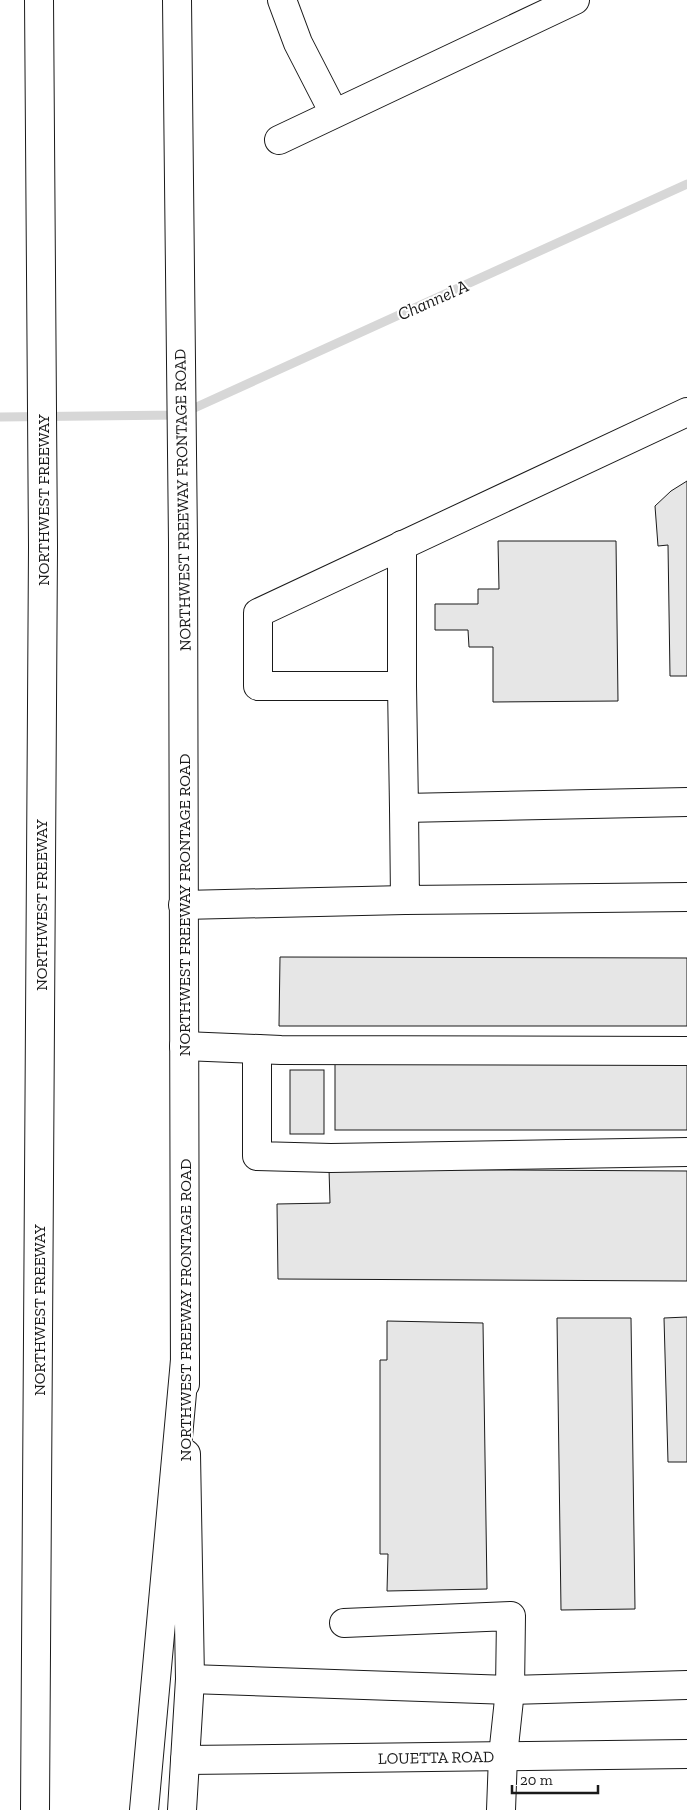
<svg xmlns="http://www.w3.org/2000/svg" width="687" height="1810" font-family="'Zilla Slab',serif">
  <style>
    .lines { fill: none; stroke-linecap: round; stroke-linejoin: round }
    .stream { stroke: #d7d7d7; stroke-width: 9 }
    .building { fill: #e6e6e6; stroke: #1a1a1a }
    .minor-casing { stroke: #1a1a1a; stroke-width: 30 }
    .major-casing { stroke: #1a1a1a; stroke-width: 30 }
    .highway-casing { stroke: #1a1a1a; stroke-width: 30 }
    .minor { stroke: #fff; stroke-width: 28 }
    .major { stroke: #fff; stroke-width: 28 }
    .highway { stroke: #fff; stroke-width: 28 }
    .labels { text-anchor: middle; stroke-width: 4; stroke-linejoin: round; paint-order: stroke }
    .street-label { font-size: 16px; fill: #1a1a1a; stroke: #fff }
    .water-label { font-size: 18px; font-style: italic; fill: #1a1a1a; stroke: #fff }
  </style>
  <rect width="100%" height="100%" fill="#fff"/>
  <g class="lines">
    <path class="stream" d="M0 417 179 415 687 184"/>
  </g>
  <g class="building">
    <path d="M687 481V676H670L668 545 658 546 655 506 671 491Z"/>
    <path d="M498 541H616L618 701 493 702V647H469L468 630H435V604H478V589H499Z"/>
    <path d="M280 957 687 958V1026H279Z"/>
    <rect x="335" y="1062" width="352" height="68"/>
    <rect x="290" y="1070" width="34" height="64"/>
    <path d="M329 1169 687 1171V1281L278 1279 277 1204 330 1203Z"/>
    <path d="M687 1317V1462H668L664 1318Z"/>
    <path d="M557 1318H631L635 1609 561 1610Z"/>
    <path d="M387 1321 483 1323 487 1589 387 1591 388 1554H380V1360H387Z"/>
  </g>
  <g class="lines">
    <g class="minor-casing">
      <g id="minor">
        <path d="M282 0 298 43 334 113"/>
        <path d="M279 140 575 0"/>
        <path d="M687 412 258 613V686H402L404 808 687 802"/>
        <path d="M402 686V545"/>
        <path d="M404 808 405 900 687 897"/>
        <path d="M183 905 405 900"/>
        <path d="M184 1046 281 1050 687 1051"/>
        <path d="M257 1049V1156L331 1158 687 1152"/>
        <path d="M344 1623 511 1616 510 1690 503 1756 501 1810"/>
      </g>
    </g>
    <g class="major-casing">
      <g id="major">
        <path d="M177 0 183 543 185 1384"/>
        <path d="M190 1679 510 1690 687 1685"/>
        <path d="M185 1760 687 1754"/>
        <path d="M182 1810 190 1679 186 1454"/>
      </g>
    </g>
    <g class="highway-casing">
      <g id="highway">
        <path d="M35 1810 43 547 39 0"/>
        <path d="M144 1810 185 1360"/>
      </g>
    </g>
    <use href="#minor" class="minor"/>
    <use href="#major" class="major"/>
    <use href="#highway" class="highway"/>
  </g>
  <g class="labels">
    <g class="street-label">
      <text transform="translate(43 500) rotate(-90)" y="6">NORTHWEST FREEWAY</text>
      <text transform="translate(182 500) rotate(-91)" y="6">NORTHWEST FREEWAY FRONTAGE ROAD</text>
      <text transform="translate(41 905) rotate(-90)" y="6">NORTHWEST FREEWAY</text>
      <text transform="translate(184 905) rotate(-90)" y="6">NORTHWEST FREEWAY FRONTAGE ROAD</text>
      <text transform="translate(39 1310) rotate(-90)" y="6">NORTHWEST FREEWAY</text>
      <text transform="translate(185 1310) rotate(-90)" y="6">NORTHWEST FREEWAY FRONTAGE ROAD</text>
      <text transform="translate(436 1757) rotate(-1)" y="6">LOUETTA ROAD</text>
    </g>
    <g class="water-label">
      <text transform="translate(433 300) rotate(-24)" y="6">Channel A</text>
    </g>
  </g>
  <path d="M512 1785v8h86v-8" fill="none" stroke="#1a1a1a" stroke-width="2.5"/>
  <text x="520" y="1785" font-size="15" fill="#1a1a1a" stroke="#ffffff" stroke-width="4" paint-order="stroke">20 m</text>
</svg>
